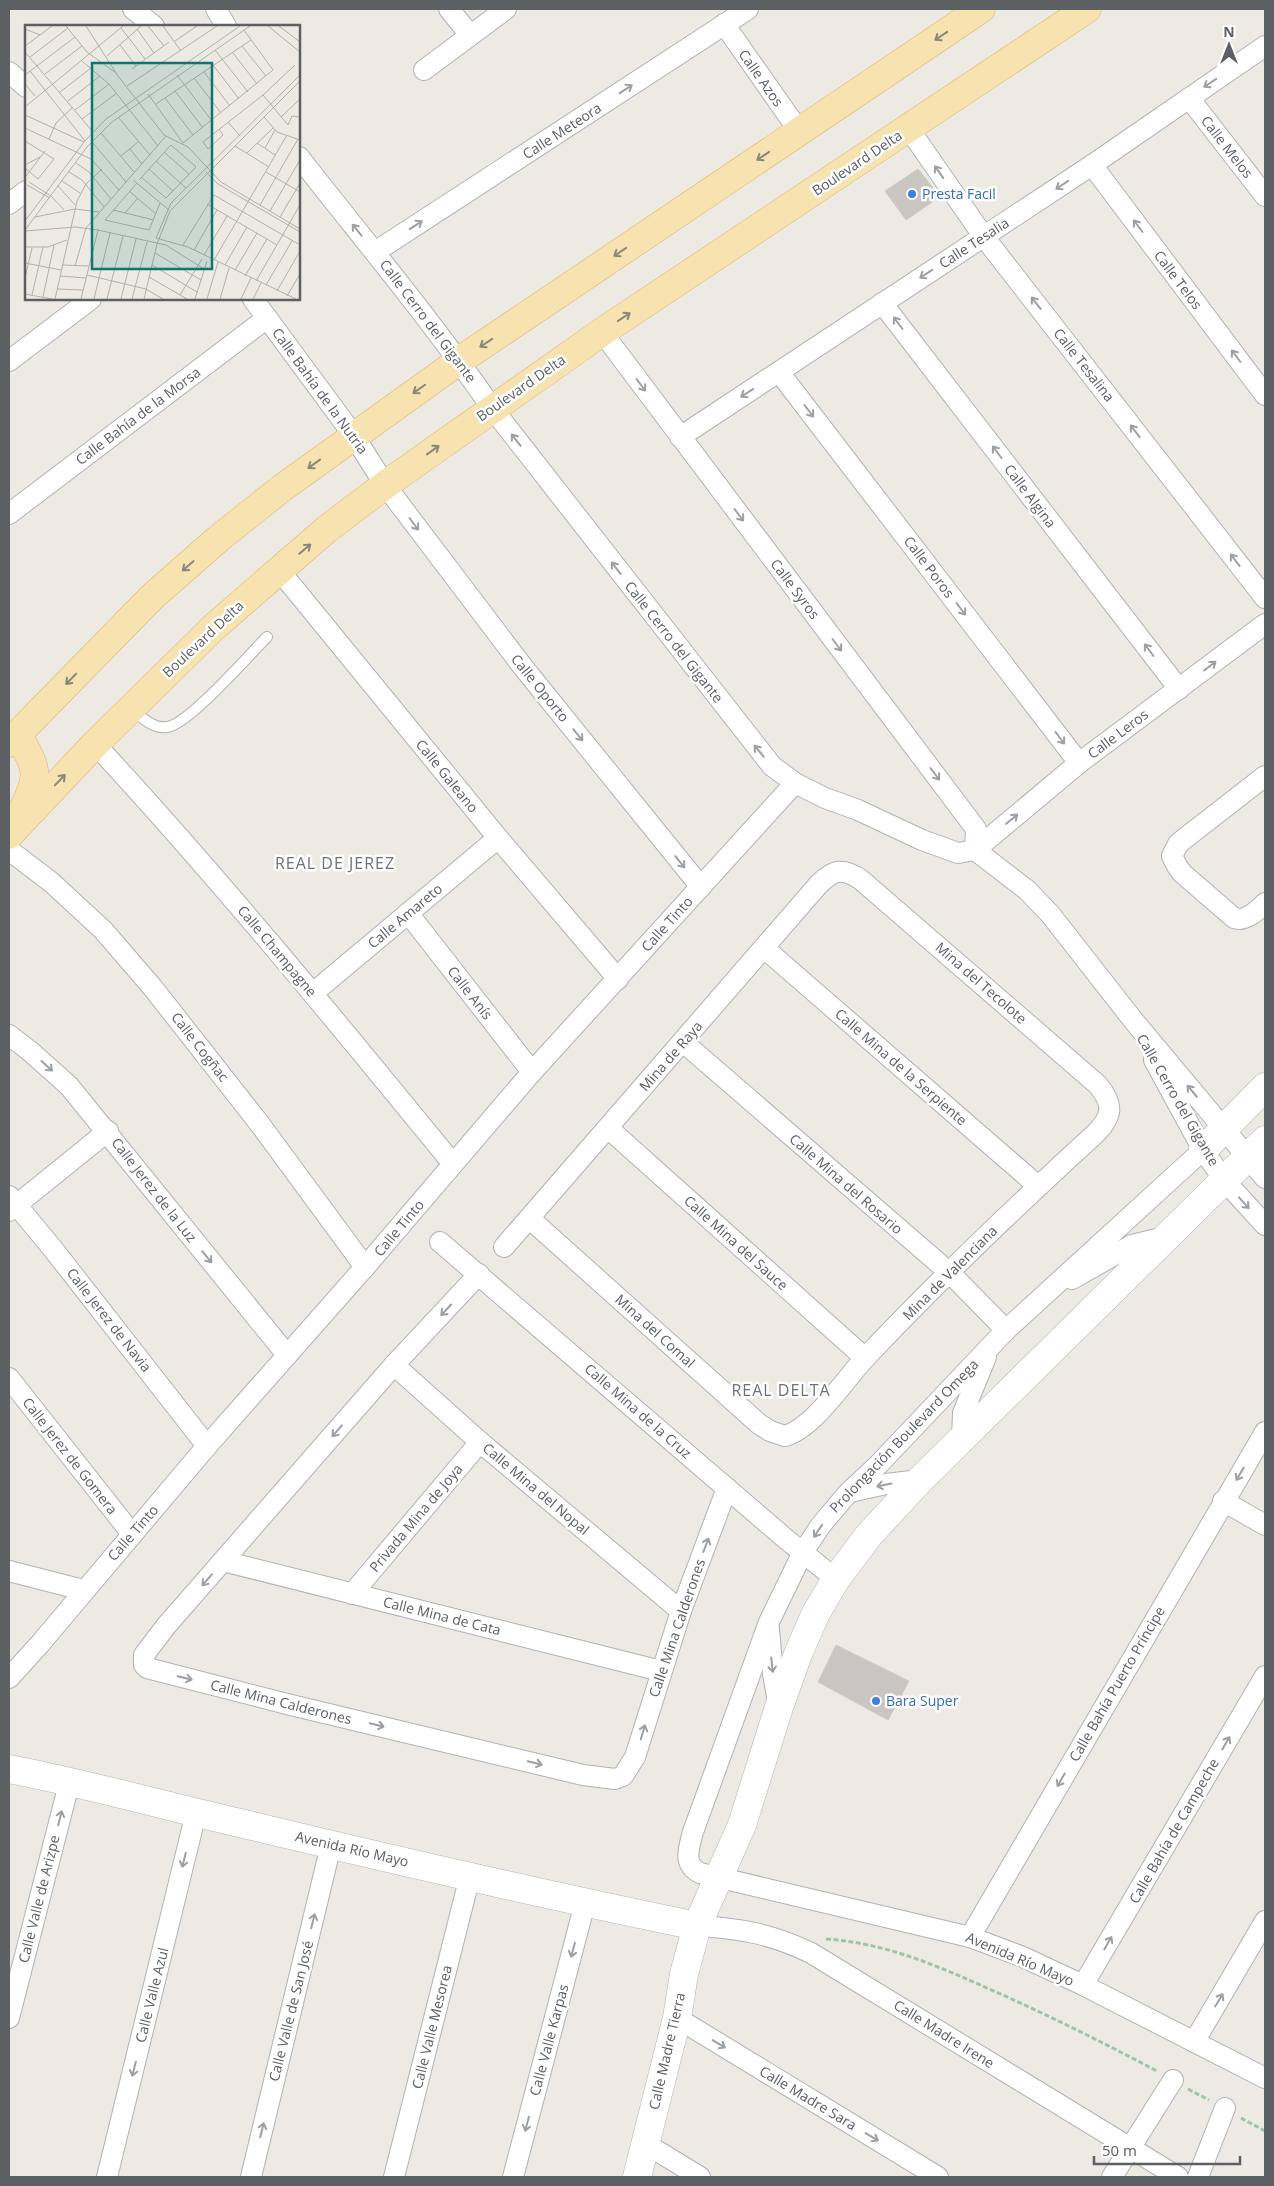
<svg xmlns="http://www.w3.org/2000/svg" width="1274" height="2186" font-family="'Open Sans',sans-serif">
  <style>
    .building { fill: #c9c5c1; stroke: #d1cbc3 }
    .lines { fill: none; stroke-linecap: round; stroke-linejoin: round }
    .lane-casing { stroke: #afb2b5; stroke-width: 12 }
    .street-casing { stroke: #afb2b5; stroke-width: 22 }
    .secondary-casing { stroke: #b1b4b8; stroke-width: 29 }
    .primary-casing { stroke: #e2b268; stroke-width: 29 }
    .path { stroke: #9fc4a5; stroke-width: 3; stroke-dasharray: 5 2.5; stroke-linecap: butt }
    .lane { stroke: #fff; stroke-width: 10 }
    .street { stroke: #fff; stroke-width: 20 }
    .secondary { stroke: #fff; stroke-width: 28 }
    .primary { stroke: #f6e3b0; stroke-width: 28 }
    .oneway { stroke: #8a877a }
    .oneway2 { stroke: #9da0a1 }
    .shop-dot { fill: #3f7fe0; stroke: #fff; stroke-width: 2 }
    .labels { text-anchor: middle; stroke-width: 5; stroke-linejoin: round; paint-order: stroke }
    .street-label { font-size: 14px; fill: #5c6063; stroke: #fff }
    .shop-label { font-size: 14px; fill: #366cbe; stroke: #fff; text-anchor: start }
    .quarter-label { font-size: 16px; letter-spacing: 1px; fill: #6d7275; stroke: #fff }
    .inset-road { fill: none; stroke: #afafac; stroke-width: 1 }
    .view { fill: #0f766e; fill-opacity: 0.15; stroke: #0f766e; stroke-width: 2.5 }
    .inset-edge { fill: none; stroke: #5c6063; stroke-width: 2.5 }
  </style>
  <rect width="100%" height="100%" fill="#edeae4"/>
  <g class="building">
    <path d="M918 169 940 197 906 220 885 191Z"/>
    <path d="M836 1645 909 1681 888 1720 818 1682Z"/>
  </g>
  <g class="lines">
    <g class="lane-casing">
      <path id="lane" d="M131 709C142 717 152 729 167 727 188 725 249 655 267 637"/>
    </g>
    <g class="street-casing">
      <g id="street">
        <path d="M133 9 154 26"/>
        <path d="M216 9 226 26"/>
        <path d="M449 9 470 35"/>
        <path d="M724 24 799 131"/>
        <path d="M424 70 506 9"/>
        <path d="M9 72 26 87"/>
        <path d="M1189 98 1265 196"/>
        <path d="M909 129 984 237 1265 598"/>
        <path d="M299 157C364 240 432 321 492 408L772 766 795 783 825 798 858 810 922 840 958 853 975 850 1027 890 1050 914 1133 1020 1265 1178"/>
        <path d="M1092 165 1265 395"/>
        <path d="M9 204 26 191"/>
        <path d="M375 252 748 9"/>
        <path d="M253 299 354 436 385 485 523 667 701 887"/>
        <path d="M882 303 1179 689"/>
        <path d="M602 332 976 829 975 850"/>
        <path d="M9 361 91 299"/>
        <path d="M779 372 1079 763"/>
        <path d="M680 437 1092 165 1265 46"/>
        <path d="M9 514 267 318"/>
        <path d="M279 570 498 838 618 979"/>
        <path d="M95 744C220 879 336 1021 453 1164"/>
        <path d="M1265 776 1184 839 1178 844 1172 856 1177 866 1182 873 1234 918C1245 922 1257 911 1265 903"/>
        <path d="M9 850 51 882 103 930 153 988 259 1123 365 1267"/>
        <path d="M975 850 1079 763 1265 624"/>
        <path d="M408 913 532 1072"/>
        <path d="M764 948 1038 1186"/>
        <path d="M313 993 498 838"/>
        <path d="M9 1035 31 1052 69 1086 287 1355"/>
        <path d="M683 1042 950 1273 1006 1330"/>
        <path d="M1154 1060 1203 1150 1224 1180 1265 1225"/>
        <path d="M608 1128 865 1358"/>
        <path d="M1203 1150 1006 1330 879 1464 848 1493 821 1525 803 1552 769 1622 693 1832C689 1848 682 1864 700 1873L970 1937 1023 1957 1083 1985 1265 2078"/>
        <path d="M9 1196 53 1249 207 1446"/>
        <path d="M9 1211 108 1131"/>
        <path d="M440 1242 787 1540 836 1579"/>
        <path d="M504 1247 819 884C834 869 843 868 860 879L1098 1085C1114 1105 1113 1116 1095 1134 1016 1206 939 1280 866 1357 845 1379 814 1428 785 1436L770 1431 759 1424 529 1218"/>
        <path d="M479 1274 394 1365 166 1626 144 1655V1665L147 1668 291 1705 583 1775 615 1779 623 1776 635 1757 681 1611 727 1488"/>
        <path d="M1072 1279 1132 1245 1165 1237"/>
        <path d="M394 1365 480 1442 681 1611"/>
        <path d="M9 1378 132 1534"/>
        <path d="M962 1440 963 1413 986 1357"/>
        <path d="M850 1492 886 1484 920 1480"/>
        <path d="M1223 1501 1265 1525"/>
        <path d="M223 1561 661 1671"/>
        <path d="M9 1571 83 1590"/>
        <path d="M352 1594 480 1442"/>
        <path d="M769 1629 773 1674 779 1707"/>
        <path d="M9 1678 39 1645 207 1446 365 1267 532 1072 795 783"/>
        <path d="M697 1926C739 1928 772 1934 811 1953L1178 2177"/>
        <path d="M970 1937 1265 1432"/>
        <path d="M1083 1985 1265 1676"/>
        <path d="M9 2018 70 1780"/>
        <path d="M677 2018 938 2177"/>
        <path d="M1194 2042 1265 1921"/>
        <path d="M646 2144 700 2177"/>
        <path d="M107 2177 196 1813"/>
        <path d="M251 2177 331 1845"/>
        <path d="M394 2177 470 1876"/>
        <path d="M513 2177 585 1903"/>
        <path d="M1112 2177 1173 2080"/>
        <path d="M1198 2177 1225 2108"/>
      </g>
    </g>
    <g class="secondary-casing">
      <g id="secondary">
        <path d="M1203 1150 1265 1087"/>
        <path d="M9 1769C88 1784 165 1806 244 1824 394 1860 545 1895 697 1926"/>
        <path d="M637 2177 677 2018 684 1974 697 1926 742 1825 779 1707 798 1654 816 1613 836 1579 869 1535 920 1480 1265 1140"/>
      </g>
    </g>
    <g class="primary-casing">
      <g id="primary">
        <path d="M17 734C39 771 40 775 21 813"/>
        <path d="M9 743 152 597 218 539 282 488 459 361 981 9"/>
        <path d="M9 835 95 744 214 627 327 529 385 485 602 332 1087 9"/>
      </g>
    </g>
    <g class="path">
      <path d="M826 1939C887 1943 940 1967 996 1992 1050 2016 1104 2043 1157 2071"/>
      <path d="M1188 2089 1209 2100"/>
      <path d="M1241 2118 1265 2131"/>
    </g>
    <use href="#lane" class="lane"/>
    <use href="#street" class="street"/>
    <use href="#secondary" class="secondary"/>
    <use href="#primary" class="primary"/>
  </g>
  <defs><path id="oneway-shaft" d="M-6 0H5M1.5-3L5.5 0L1.5 3" fill="none" stroke-width="1.6" stroke-linecap="round" stroke-linejoin="round" transform="scale(1.25)"/></defs>
  <g class="oneway">
    <use href="#oneway-shaft" transform="translate(941 36) rotate(146)"/>
    <use href="#oneway-shaft" transform="translate(763 156) rotate(146)"/>
    <use href="#oneway-shaft" transform="translate(620 252) rotate(146)"/>
    <use href="#oneway-shaft" transform="translate(624 317) rotate(-34)"/>
    <use href="#oneway-shaft" transform="translate(486 343) rotate(146)"/>
    <use href="#oneway-shaft" transform="translate(419 389) rotate(145)"/>
    <use href="#oneway-shaft" transform="translate(433 450) rotate(-36)"/>
    <use href="#oneway-shaft" transform="translate(314 464) rotate(144)"/>
    <use href="#oneway-shaft" transform="translate(305 549) rotate(-40)"/>
    <use href="#oneway-shaft" transform="translate(188 566) rotate(139)"/>
    <use href="#oneway-shaft" transform="translate(71 679) rotate(134)"/>
    <use href="#oneway-shaft" transform="translate(60 780) rotate(-46)"/>
  </g>
  <g class="oneway2">
    <use href="#oneway-shaft" transform="translate(1210 83) rotate(146)"/>
    <use href="#oneway-shaft" transform="translate(626 89) rotate(-33)"/>
    <use href="#oneway-shaft" transform="translate(939 172) rotate(-125)"/>
    <use href="#oneway-shaft" transform="translate(1062 185) rotate(146)"/>
    <use href="#oneway-shaft" transform="translate(416 225) rotate(-33)"/>
    <use href="#oneway-shaft" transform="translate(1138 226) rotate(-127)"/>
    <use href="#oneway-shaft" transform="translate(357 230) rotate(-129)"/>
    <use href="#oneway-shaft" transform="translate(926 274) rotate(147)"/>
    <use href="#oneway-shaft" transform="translate(1036 303) rotate(-128)"/>
    <use href="#oneway-shaft" transform="translate(898 323) rotate(-127)"/>
    <use href="#oneway-shaft" transform="translate(1236 356) rotate(-127)"/>
    <use href="#oneway-shaft" transform="translate(641 385) rotate(53)"/>
    <use href="#oneway-shaft" transform="translate(747 393) rotate(147)"/>
    <use href="#oneway-shaft" transform="translate(809 411) rotate(53)"/>
    <use href="#oneway-shaft" transform="translate(1135 431) rotate(-128)"/>
    <use href="#oneway-shaft" transform="translate(516 440) rotate(-128)"/>
    <use href="#oneway-shaft" transform="translate(997 452) rotate(-127)"/>
    <use href="#oneway-shaft" transform="translate(739 515) rotate(53)"/>
    <use href="#oneway-shaft" transform="translate(414 524) rotate(53)"/>
    <use href="#oneway-shaft" transform="translate(1235 560) rotate(-128)"/>
    <use href="#oneway-shaft" transform="translate(616 568) rotate(-128)"/>
    <use href="#oneway-shaft" transform="translate(961 609) rotate(53)"/>
    <use href="#oneway-shaft" transform="translate(837 645) rotate(53)"/>
    <use href="#oneway-shaft" transform="translate(1149 650) rotate(-127)"/>
    <use href="#oneway-shaft" transform="translate(1210 666) rotate(-37)"/>
    <use href="#oneway-shaft" transform="translate(578 735) rotate(51)"/>
    <use href="#oneway-shaft" transform="translate(1060 738) rotate(53)"/>
    <use href="#oneway-shaft" transform="translate(759 751) rotate(-129)"/>
    <use href="#oneway-shaft" transform="translate(935 774) rotate(53)"/>
    <use href="#oneway-shaft" transform="translate(1012 819) rotate(-40)"/>
    <use href="#oneway-shaft" transform="translate(680 862) rotate(51)"/>
    <use href="#oneway-shaft" transform="translate(47 1066) rotate(42)"/>
    <use href="#oneway-shaft" transform="translate(1192 1091) rotate(-130)"/>
    <use href="#oneway-shaft" transform="translate(1244 1203) rotate(48)"/>
    <use href="#oneway-shaft" transform="translate(207 1257) rotate(51)"/>
    <use href="#oneway-shaft" transform="translate(446 1310) rotate(133)"/>
    <use href="#oneway-shaft" transform="translate(337 1431) rotate(131)"/>
    <use href="#oneway-shaft" transform="translate(1240 1474) rotate(121)"/>
    <use href="#oneway-shaft" transform="translate(884 1485) rotate(169)"/>
    <use href="#oneway-shaft" transform="translate(818 1531) rotate(124)"/>
    <use href="#oneway-shaft" transform="translate(706 1545) rotate(-69)"/>
    <use href="#oneway-shaft" transform="translate(207 1580) rotate(131)"/>
    <use href="#oneway-shaft" transform="translate(772 1665) rotate(84)"/>
    <use href="#oneway-shaft" transform="translate(185 1678) rotate(14)"/>
    <use href="#oneway-shaft" transform="translate(377 1725) rotate(13)"/>
    <use href="#oneway-shaft" transform="translate(643 1732) rotate(-73)"/>
    <use href="#oneway-shaft" transform="translate(1226 1743) rotate(-60)"/>
    <use href="#oneway-shaft" transform="translate(535 1763) rotate(13)"/>
    <use href="#oneway-shaft" transform="translate(1061 1780) rotate(120)"/>
    <use href="#oneway-shaft" transform="translate(60 1818) rotate(-76)"/>
    <use href="#oneway-shaft" transform="translate(184 1860) rotate(104)"/>
    <use href="#oneway-shaft" transform="translate(313 1921) rotate(-76)"/>
    <use href="#oneway-shaft" transform="translate(1108 1943) rotate(-60)"/>
    <use href="#oneway-shaft" transform="translate(573 1950) rotate(105)"/>
    <use href="#oneway-shaft" transform="translate(1219 2000) rotate(-59)"/>
    <use href="#oneway-shaft" transform="translate(719 2044) rotate(31)"/>
    <use href="#oneway-shaft" transform="translate(134 2069) rotate(104)"/>
    <use href="#oneway-shaft" transform="translate(527 2124) rotate(105)"/>
    <use href="#oneway-shaft" transform="translate(262 2130) rotate(-76)"/>
    <use href="#oneway-shaft" transform="translate(872 2137) rotate(31)"/>
  </g>
  <g class="shop-dot">
    <circle cx="912" cy="194" r="5"/>
    <circle cx="876" cy="1701" r="5"/>
  </g>
  <g class="labels">
    <g class="street-label">
      <text transform="translate(761 78) rotate(55)" y="5">Calle Azos</text>
      <text transform="translate(562 131) rotate(-33)" y="5">Calle Meteora</text>
      <text transform="translate(1227 147) rotate(52)" y="5">Calle Melos</text>
      <text transform="translate(857 163) rotate(-34)" y="5">Boulevard Delta</text>
      <text transform="translate(974 243) rotate(-33)" y="5">Calle Tesalia</text>
      <text transform="translate(1178 280) rotate(53)" y="5">Calle Telos</text>
      <text transform="translate(428 321) rotate(53)" y="5">Calle Cerro del Gigante</text>
      <text transform="translate(1084 365) rotate(52)" y="5">Calle Tesalina</text>
      <text transform="translate(521 388) rotate(-35)" y="5">Boulevard Delta</text>
      <text transform="translate(320 391) rotate(54)" y="5">Calle Bahía de la Nutria</text>
      <text transform="translate(138 416) rotate(-37)" y="5">Calle Bahía de la Morsa</text>
      <text transform="translate(1030 496) rotate(53)" y="5">Calle Algina</text>
      <text transform="translate(929 567) rotate(53)" y="5">Calle Poros</text>
      <text transform="translate(795 589) rotate(53)" y="5">Calle Syros</text>
      <text transform="translate(203 639) rotate(-43)" y="5">Boulevard Delta</text>
      <text transform="translate(674 642) rotate(52)" y="5">Calle Cerro del Gigante</text>
      <text transform="translate(540 688) rotate(51)" y="5">Calle Oporto</text>
      <text transform="translate(1118 734) rotate(-37)" y="5">Calle Leros</text>
      <text transform="translate(447 776) rotate(51)" y="5">Calle Galeano</text>
      <text transform="translate(405 916) rotate(-40)" y="5">Calle Amareto</text>
      <text transform="translate(667 924) rotate(-48)" y="5">Calle Tinto</text>
      <text transform="translate(277 951) rotate(50)" y="5">Calle Champagne</text>
      <text transform="translate(981 983) rotate(41)" y="5">Mina del Tecolote</text>
      <text transform="translate(470 993) rotate(52)" y="5">Calle Anís</text>
      <text transform="translate(200 1047) rotate(52)" y="5">Calle Cogñac</text>
      <text transform="translate(671 1056) rotate(-49)" y="5">Mina de Raya</text>
      <text transform="translate(901 1067) rotate(41)" y="5">Calle Mina de la Serpiente</text>
      <text transform="translate(1178 1100) rotate(60)" y="5">Calle Cerro del Gigante</text>
      <text transform="translate(846 1184) rotate(41)" y="5">Calle Mina del Rosario</text>
      <text transform="translate(154 1190) rotate(52)" y="5">Calle Jerez de la Luz</text>
      <text transform="translate(399 1228) rotate(-50)" y="5">Calle Tinto</text>
      <text transform="translate(736 1243) rotate(42)" y="5">Calle Mina del Sauce</text>
      <text transform="translate(950 1273) rotate(-45)" y="5">Mina de Valenciana</text>
      <text transform="translate(109 1320) rotate(52)" y="5">Calle Jerez de Navia</text>
      <text transform="translate(655 1331) rotate(42)" y="5">Mina del Comal</text>
      <text transform="translate(638 1411) rotate(41)" y="5">Calle Mina de la Cruz</text>
      <text transform="translate(904 1436) rotate(-46)" y="5">Prolongación Boulevard Omega</text>
      <text transform="translate(70 1456) rotate(52)" y="5">Calle Jerez de Gomera</text>
      <text transform="translate(536 1489) rotate(40)" y="5">Calle Mina del Nopal</text>
      <text transform="translate(416 1518) rotate(-50)" y="5">Privada Mina de Joya</text>
      <text transform="translate(133 1533) rotate(-49)" y="5">Calle Tinto</text>
      <text transform="translate(442 1616) rotate(14)" y="5">Calle Mina de Cata</text>
      <text transform="translate(677 1628) rotate(-71)" y="5">Calle Mina Calderones</text>
      <text transform="translate(1117 1684) rotate(-60)" y="5">Calle Bahía Puerto Príncipe</text>
      <text transform="translate(281 1702) rotate(14)" y="5">Calle Mina Calderones</text>
      <text transform="translate(1174 1831) rotate(-60)" y="5">Calle Bahía de Campeche</text>
      <text transform="translate(352 1849) rotate(13)" y="5">Avenida Río Mayo</text>
      <text transform="translate(39 1899) rotate(-76)" y="5">Calle Valle de Arizpe</text>
      <text transform="translate(1020 1959) rotate(23)" y="5">Avenida Río Mayo</text>
      <text transform="translate(152 1995) rotate(-76)" y="5">Calle Valle Azul</text>
      <text transform="translate(291 2011) rotate(-76)" y="5">Calle Valle de San José</text>
      <text transform="translate(432 2027) rotate(-76)" y="5">Calle Valle Mesorea</text>
      <text transform="translate(944 2034) rotate(32)" y="5">Calle Madre Irene</text>
      <text transform="translate(549 2040) rotate(-75)" y="5">Calle Valle Karpas</text>
      <text transform="translate(667 2051) rotate(-77)" y="5">Calle Madre Tierra</text>
      <text transform="translate(808 2098) rotate(31)" y="5">Calle Madre Sara</text>
    </g>
    <g class="shop-label">
      <text x="922" y="199">Presta Facil</text>
      <text x="886" y="1706">Bara Super</text>
    </g>
    <g class="quarter-label">
      <text x="335" y="869">REAL DE JEREZ</text>
      <text x="781" y="1396">REAL DELTA</text>
    </g>
  </g>
  <g transform="translate(25 25)">
    <rect width="275" height="275" fill="#edeae4"/>
    <path class="inset-road" d="M41 1 62 27 91 48M61 1 93 51 139 110 163 122 196 157 275 204M123 1 139 21M138 1 156 26M243 1 275 27M254 1 275 17M96 3 120 34M0 4 15 10M112 4 129 28M150 16 172 1M95 20 111 41M0 21 27 1M217 21 241 51M190 25 223 67M0 27 68 107M208 28 232 59M82 31 116 1M5 32 43 3M57 36 84 59 133 121M188 40 214 74M107 44 144 17M5 46 60 116M179 47 205 81M20 49 57 21M0 50 50 12M152 50 187 96M169 53 196 88M0 59 10 71M102 61 192 1M150 66 178 103M35 67 66 43M123 69 158 118 248 45 219 5M238 70 263 100 267 91 275 92M140 73 168 110M43 76 75 51M131 79 226 15M0 82 98 1M50 85 84 59M0 90 59 117M93 92 125 130M239 92 252 107 275 115M256 92 275 74M57 94 92 68M203 97 215 111M0 103 66 134 94 165M194 104 198 110 183 124 178 117 238 70 270 40M76 108 109 147M24 114 31 98 48 82M0 116 29 134 13 154 0 143M67 117 101 157M232 118 250 130M210 121 244 142M240 123 250 105M105 124 117 139M139 127 164 149M222 128 248 103M96 131 113 117M131 136 161 163M51 138 64 147 86 174M0 140 15 132M124 144 148 166M44 147 57 155 79 182M181 147 193 159 275 207M241 147 275 167M1 151 20 126M108 155 144 185M114 155 146 120 171 142 141 173 116 152M37 156 55 168M4 157 26 171 39 185M112 158 80 195 124 205 135 178M2 160 25 173M33 161 50 180M104 166 131 189M182 179 252 220M235 180 273 114M88 185 129 195M245 186 275 135M100 188 112 174M10 192 50 184 74 187M255 192 275 158M0 196 59 117 81 94 215 1M0 205 62 122 87 97 225 1M0 206 50 202 73 205 141 220 179 244M158 220 189 170 275 220M0 222H23L42 215M169 225 192 185M130 228 176 255M179 230 202 191M189 235 262 110M0 238 36 245M37 240 64 241M127 240 172 267M200 240 222 202M50 241 61 203 141 111M210 245 232 208M62 250 121 264 138 274M35 251 61 253M220 251 242 214M124 252 162 274M0 253 7 223M231 256 275 180M241 260 267 216M32 264 58 265M252 266 275 226M0 269 27 274M7 270 18 222M155 270 177 234M262 271 275 249M18 272 29 220M30 274 52 176 61 159 77 144M56 274 73 205M69 274 85 208M82 274 98 211M96 274 111 214M107 274 122 217M119 274 132 219 145 186 275 56M170 274 182 236M182 274 193 237M195 274 204 243M216 274 226 253M228 274 236 258M271 274 163 222 131 213 146 178 275 50"/>
    <path class="view" d="M67 38H187V244H67Z"/>
    <rect width="275" height="275" class="inset-edge"/>
  </g>
  <rect width="1274" height="2186" fill="none" stroke="#5c6063" stroke-width="20"/>
  <g transform="translate(1229 45)" stroke="#ffffff" stroke-width="4" paint-order="stroke">
  <path d="M0-4L9 19L0 12L-9 19Z" fill="#5c6063"/>
  <text y="-8" font-size="14" font-weight="bold" text-anchor="middle" fill="#5c6063">N</text>
  </g>
  <path d="M1094 2156v8h146v-8" fill="none" stroke="#5c6063" stroke-width="2.5"/>
  <text x="1102" y="2156" font-size="15" fill="#5c6063" stroke="#ffffff" stroke-width="4" paint-order="stroke">50 m</text>
</svg>
